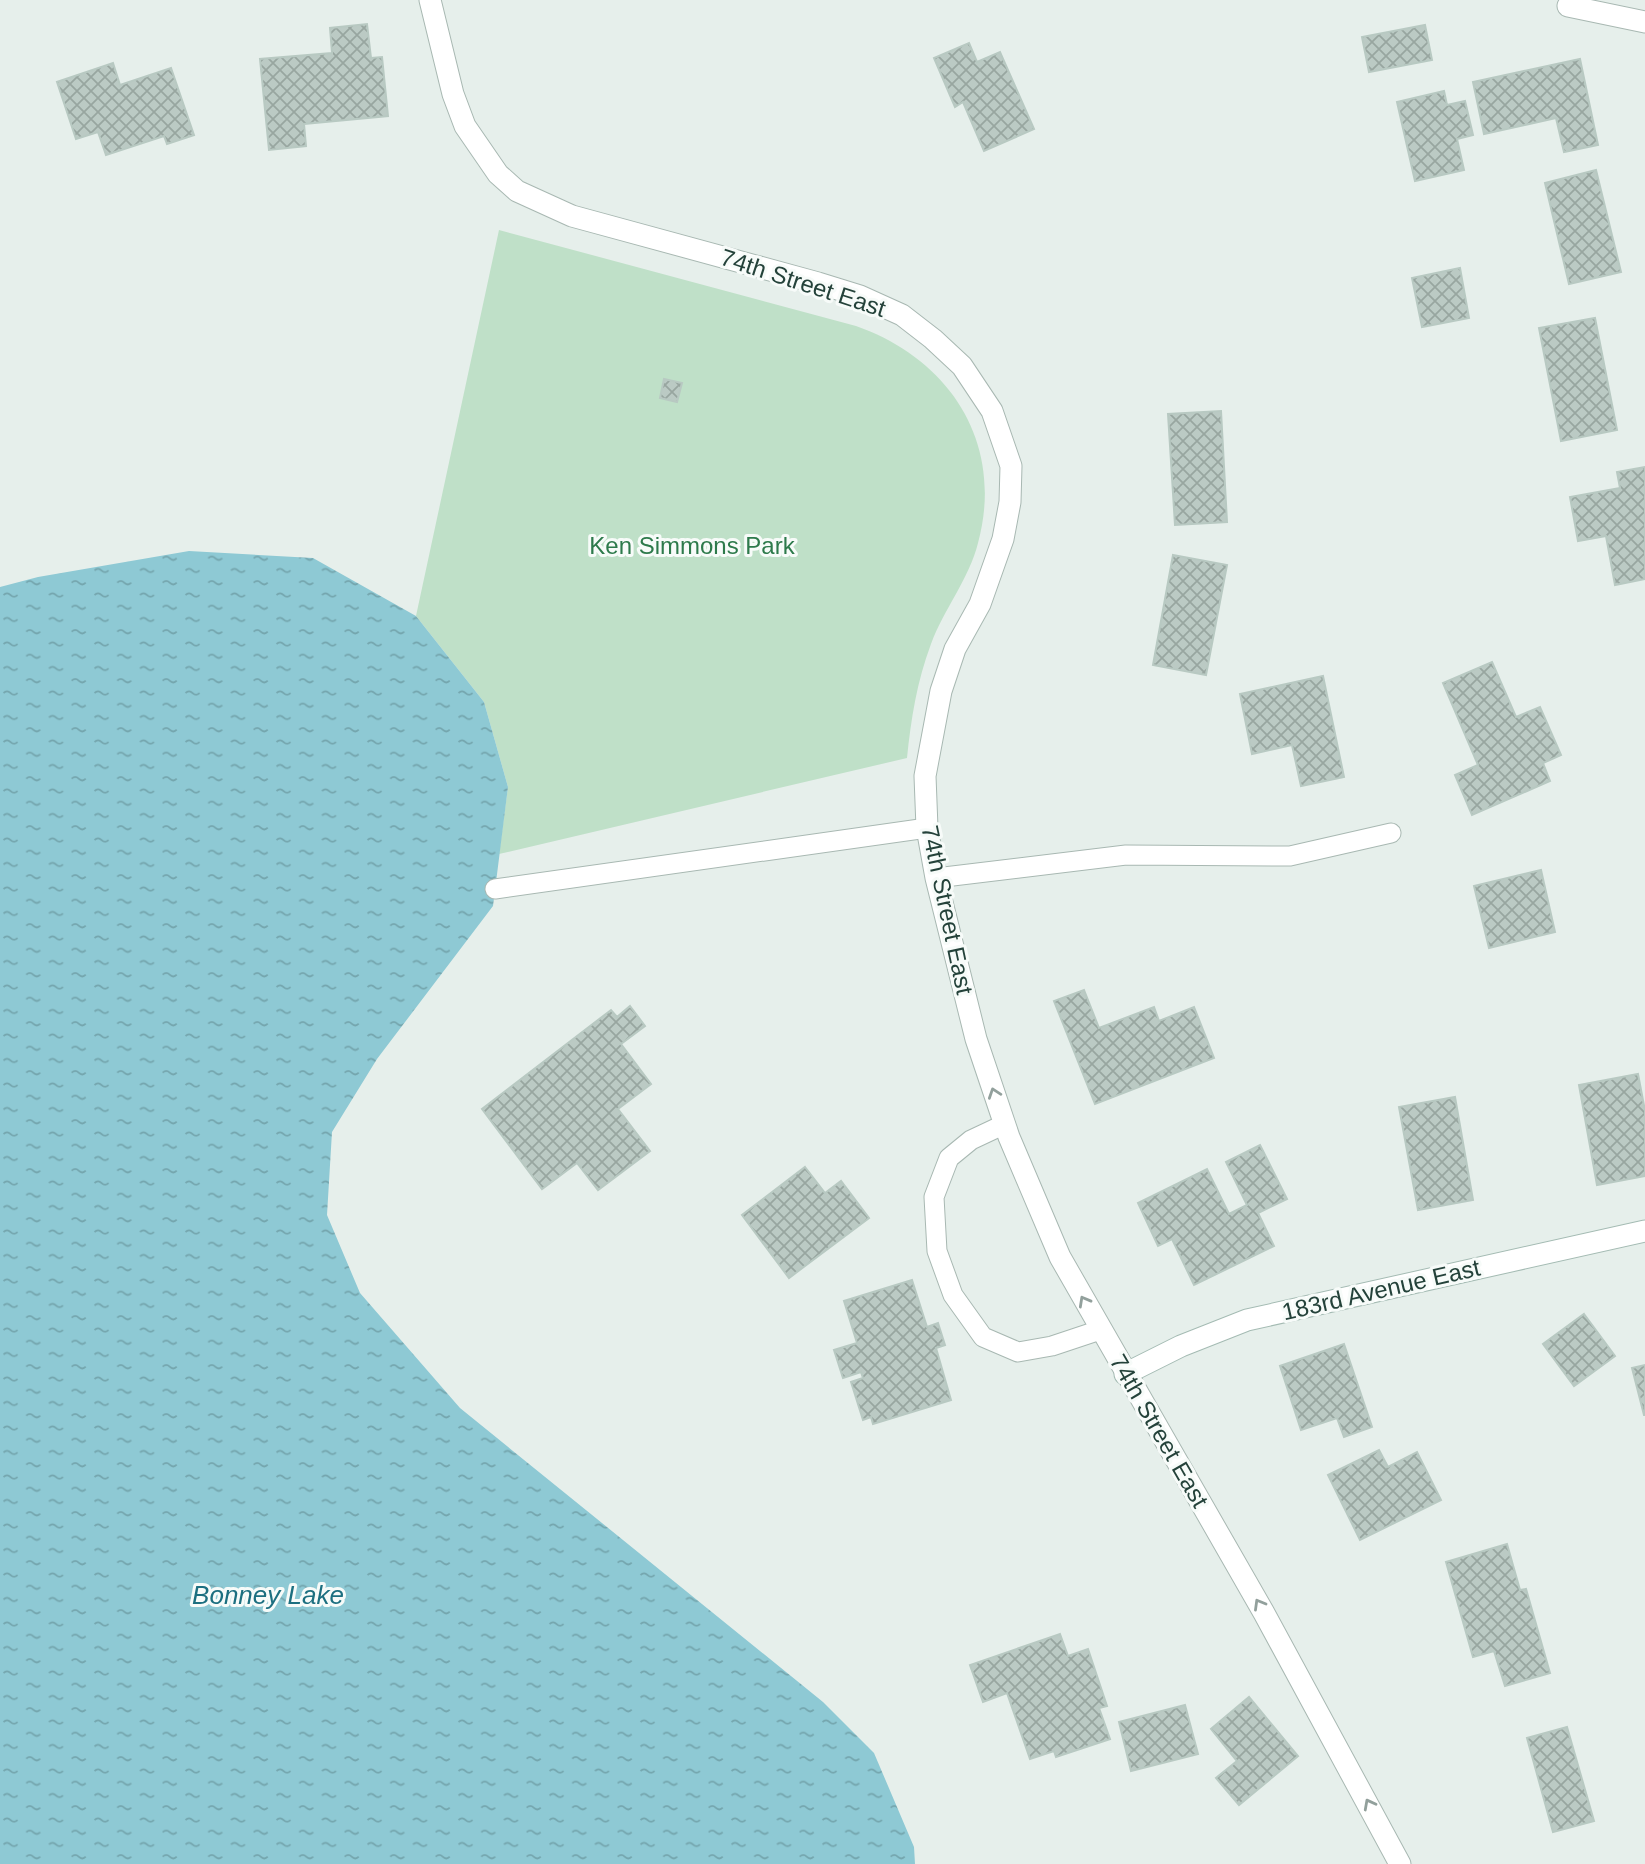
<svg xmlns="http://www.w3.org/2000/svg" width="1645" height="1864" font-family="Arial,sans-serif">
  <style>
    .green { fill: #bfe0c8 }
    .water { fill: url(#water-ripples) }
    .building { fill: url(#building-cross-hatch); stroke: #b8c9c2; stroke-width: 2 }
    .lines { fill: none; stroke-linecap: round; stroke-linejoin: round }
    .lane-casing { stroke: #a8b8b2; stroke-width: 21 }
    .street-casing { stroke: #a8b8b2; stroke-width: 23 }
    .secondary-casing { stroke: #a4bbb3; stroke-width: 23 }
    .lane { stroke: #fff; stroke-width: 19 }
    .street { stroke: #fff; stroke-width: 21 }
    .secondary { stroke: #fff; stroke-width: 21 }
    .oneway { stroke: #92a09c }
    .labels { text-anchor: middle; stroke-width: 6; stroke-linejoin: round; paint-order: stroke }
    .street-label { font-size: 24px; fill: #24423a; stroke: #f7fbf9 }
    .park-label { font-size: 24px; fill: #2d7a4b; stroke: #f7fbf9 }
    .water-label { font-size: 26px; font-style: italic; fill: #1c6f80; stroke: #f7fbf9 }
  </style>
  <defs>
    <pattern id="water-ripples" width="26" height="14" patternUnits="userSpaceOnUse" patternTransform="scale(1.75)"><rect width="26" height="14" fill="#8ec9d4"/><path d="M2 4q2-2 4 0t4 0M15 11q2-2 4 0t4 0" fill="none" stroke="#74a5ad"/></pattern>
    <pattern id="building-cross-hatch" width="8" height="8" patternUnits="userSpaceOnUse" patternTransform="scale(1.75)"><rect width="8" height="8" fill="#bbcac4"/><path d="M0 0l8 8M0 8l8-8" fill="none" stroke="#98a6a0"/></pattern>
  </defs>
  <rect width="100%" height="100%" fill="#e6efeb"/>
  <path class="green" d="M499 230 856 326C950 359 1005 443 978 543 969 579 944 609 931 644 917 681 911 719 907 758L499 854 508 787 484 702 416 616Z"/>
  <path class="water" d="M189 551 313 558 416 616 484 702 508 787 493 906 377 1059 332 1132 327 1215 360 1293 460 1408 823 1702 874 1753 914 1847 915 1864H0V587L38 577Z"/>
  <g class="building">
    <path d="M367 24 371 58 382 57 388 116 304 124 306 146 269 150 260 59 332 53 330 28Z"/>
    <path d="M1425 25 1432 60 1369 72 1362 37Z"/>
    <path d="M969 43 977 62 1000 52 1034 129 984 151 963 102 955 107 934 58Z"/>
    <path d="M1580 59 1598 145 1564 152 1556 118 1484 134 1473 82Z"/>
    <path d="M113 63 120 85 171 68 194 135 167 144 164 136 106 155 98 132 76 139 57 82Z"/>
    <path d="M1444 91 1447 105 1465 101 1473 135 1457 139 1464 170 1415 181 1397 102Z"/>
    <path d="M1596 170 1621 272 1569 284 1545 183Z"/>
    <path d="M1460 268 1469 318 1422 327 1412 278Z"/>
    <path d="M1595 318 1617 430 1561 441 1539 328Z"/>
    <path d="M664 379 682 383 677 402 660 398Z"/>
    <path d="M1221 411 1227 522 1175 525 1168 414Z"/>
    <path d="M1645 467V579L1615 585 1606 536 1578 541 1570 497 1620 488 1617 472Z"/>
    <path d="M1173 555 1227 565 1206 675 1153 665Z"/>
    <path d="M1492 662 1516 717 1540 707 1561 755 1543 763 1550 781 1472 815 1455 775 1478 765 1443 683Z"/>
    <path d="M1323 676 1344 777 1301 786 1292 745 1252 754 1240 694Z"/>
    <path d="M1541 870 1555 932 1489 948 1474 886Z"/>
    <path d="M1084 990 1099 1028 1154 1007 1159 1021 1194 1007 1214 1058 1095 1104 1054 1001Z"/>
    <path d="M630 1006 645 1026 621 1044 651 1084 618 1109 650 1151 598 1190 577 1163 542 1189 482 1109 611 1010 617 1017Z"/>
    <path d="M1638 1074 1645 1111V1176L1597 1185 1579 1085Z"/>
    <path d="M1455 1097 1473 1200 1418 1210 1399 1107Z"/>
    <path d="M1260 1145 1287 1199 1258 1213 1274 1246 1194 1285 1172 1239 1158 1246 1138 1203 1207 1169 1229 1214 1247 1205 1226 1162Z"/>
    <path d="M805 1167 825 1193 841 1181 869 1218 789 1278 742 1215Z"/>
    <path d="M912 1280 927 1327 938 1323 945 1345 936 1348 951 1400 873 1424 871 1417 863 1420 851 1382 863 1378 861 1372 843 1378 834 1350 857 1343 844 1301Z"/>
    <path d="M1584 1314 1615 1356 1574 1386 1543 1344Z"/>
    <path d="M1344 1344 1372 1427 1344 1437 1337 1418 1301 1430 1280 1366Z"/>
    <path d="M1645 1365V1415H1644L1632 1368Z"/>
    <path d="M1379 1450 1388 1467 1417 1452 1441 1500 1360 1540 1328 1475Z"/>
    <path d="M1507 1544 1520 1590 1526 1589 1550 1673 1505 1686 1494 1651 1473 1657 1446 1562Z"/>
    <path d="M1060 1634 1068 1656 1088 1649 1107 1706 1099 1708 1110 1739 1056 1757 1054 1751 1030 1759 1007 1693 983 1702 970 1665Z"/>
    <path d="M1249 1697 1298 1756 1239 1805 1216 1778 1237 1761 1211 1729Z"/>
    <path d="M1185 1705 1198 1754 1131 1771 1119 1722Z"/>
    <path d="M1567 1727 1594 1821 1553 1832 1527 1738Z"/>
  </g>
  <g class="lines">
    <g class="lane-casing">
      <g id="lane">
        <path d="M936 878 1126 855 1290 856 1391 833"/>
        <path d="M495 889 927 828"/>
        <path d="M1005 1124 971 1140 949 1158 934 1197 937 1251 953 1295 983 1337 1018 1352 1052 1346 1100 1330"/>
      </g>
    </g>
    <g class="street-casing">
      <g id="street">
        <path d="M430 0 453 94 465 126 498 174 517 191 572 216 818 283 860 296 902 315 933 339 962 366 992 411 1011 466 1010 502 1003 539 980 604 955 649 941 691 925 776 927 828 936 878 976 1039 1009 1137 1060 1257 1264 1613 1400 1864"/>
        <path d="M1568 6 1645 22"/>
      </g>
    </g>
    <g class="secondary-casing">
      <path id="secondary" d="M1125 1374 1181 1346 1247 1320 1645 1231"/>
    </g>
    <use href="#lane" class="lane"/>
    <use href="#street" class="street"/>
    <use href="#secondary" class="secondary"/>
  </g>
  <defs><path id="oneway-chevron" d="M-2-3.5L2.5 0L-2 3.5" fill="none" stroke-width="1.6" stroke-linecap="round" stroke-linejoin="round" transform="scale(1.75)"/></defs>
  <g class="oneway">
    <use href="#oneway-chevron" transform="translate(994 1093) rotate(-109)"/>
    <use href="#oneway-chevron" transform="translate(1084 1301) rotate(-119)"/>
    <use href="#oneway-chevron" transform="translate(1259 1604) rotate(-120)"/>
    <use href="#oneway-chevron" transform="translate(1369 1804) rotate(-118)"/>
  </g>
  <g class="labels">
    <g class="street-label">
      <text transform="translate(803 283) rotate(18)" y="8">74th Street East</text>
      <text transform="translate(947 910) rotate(78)" y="8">74th Street East</text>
      <text transform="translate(1381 1290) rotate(-13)" y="8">183rd Avenue East</text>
      <text transform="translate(1159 1431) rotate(60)" y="8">74th Street East</text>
    </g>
    <g class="park-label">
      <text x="692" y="554">Ken Simmons Park</text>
    </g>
    <g class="water-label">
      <text x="268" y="1604">Bonney Lake</text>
    </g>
  </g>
</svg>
